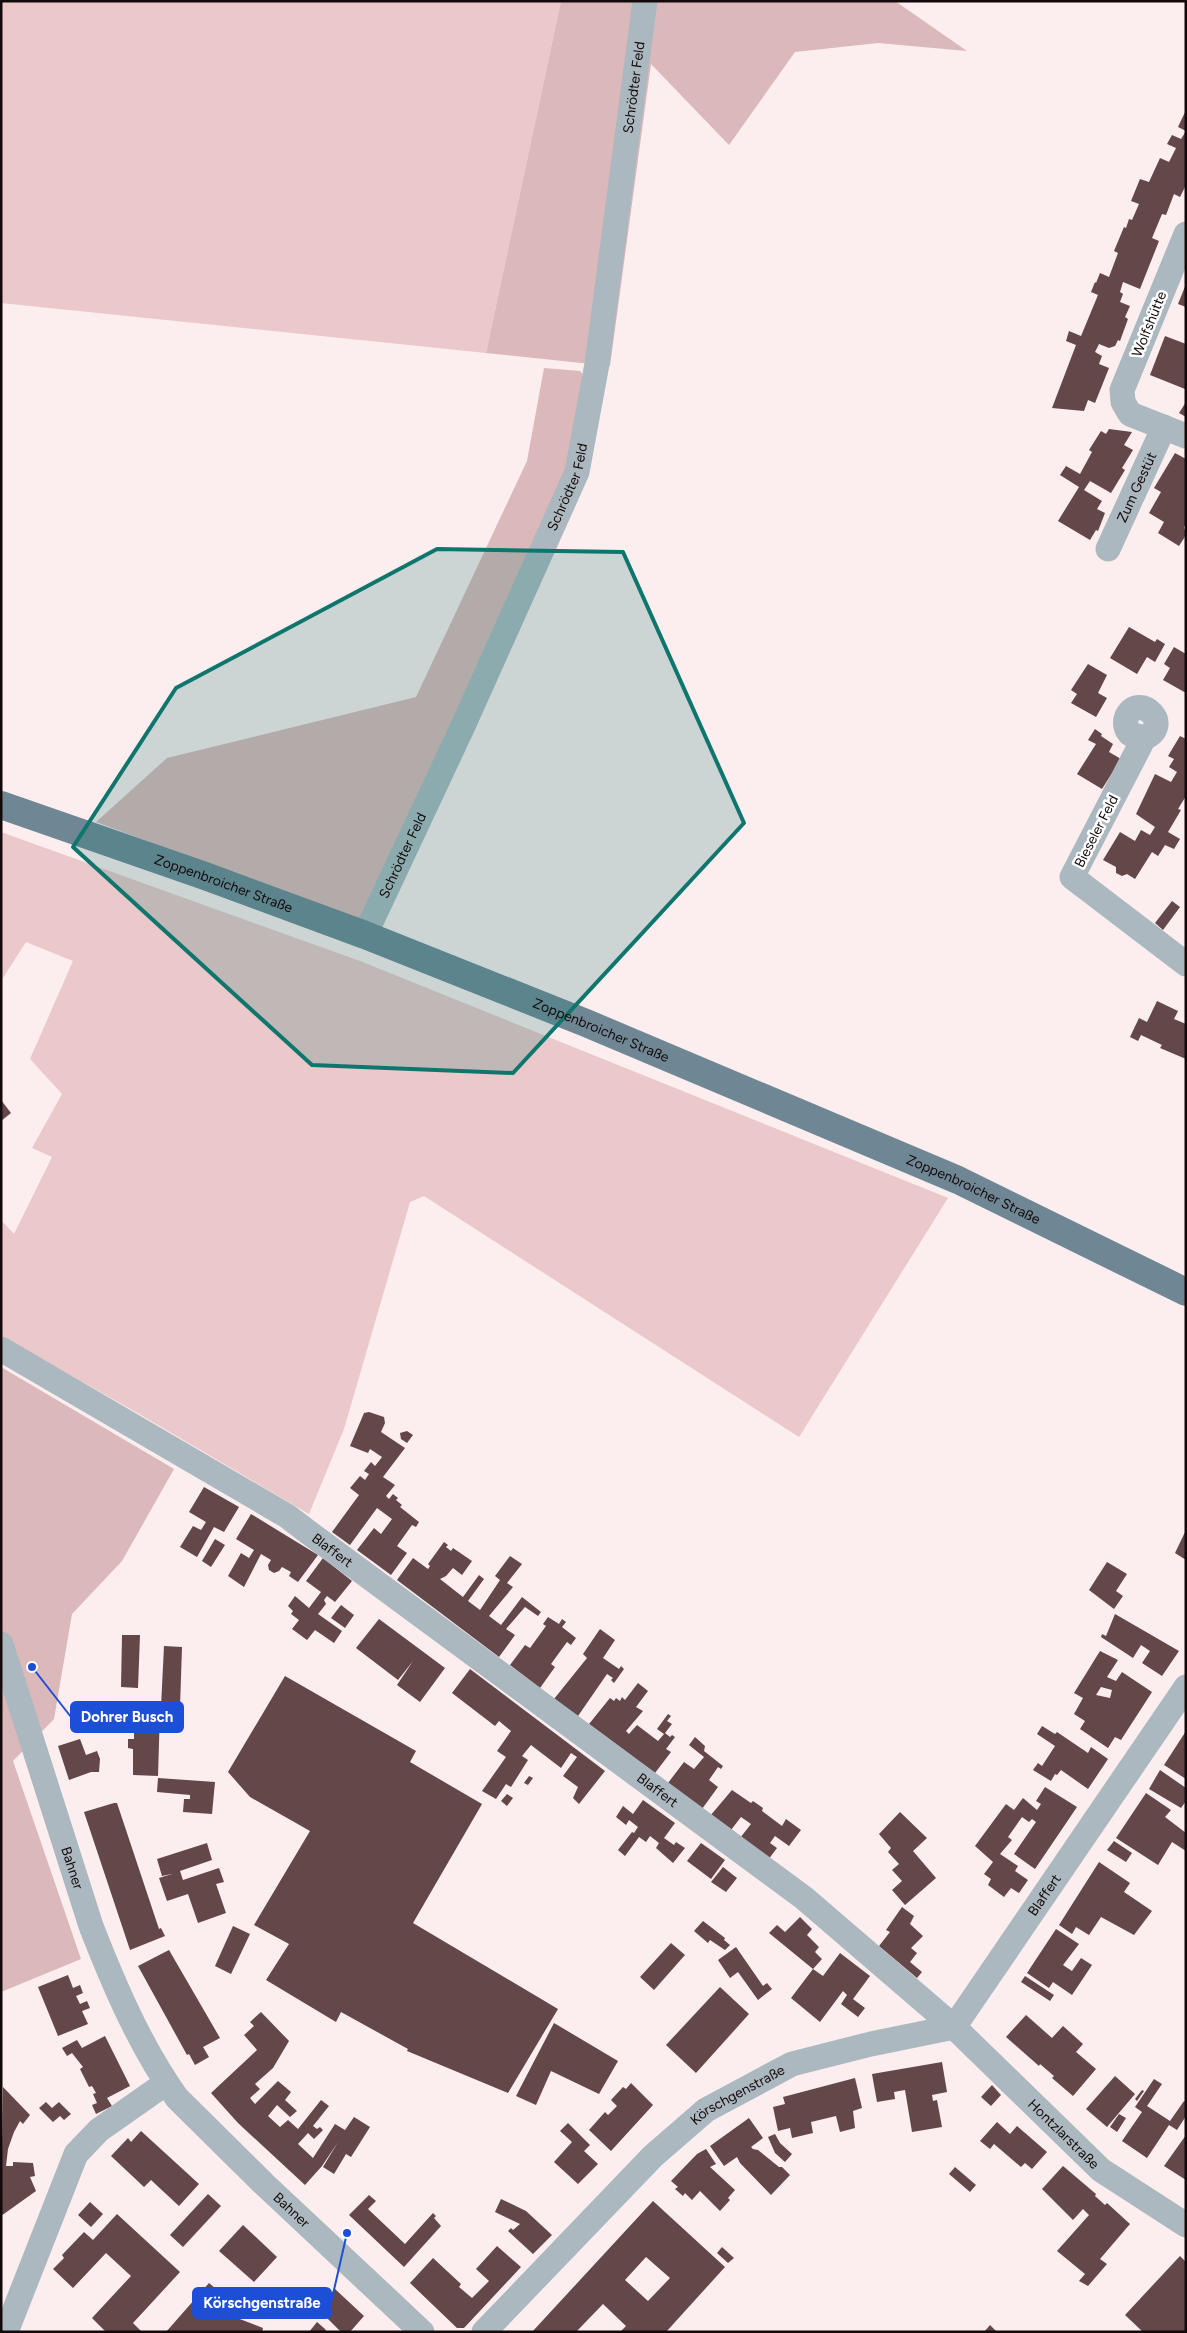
<svg xmlns="http://www.w3.org/2000/svg" width="1187" height="2333" font-family="Figtree,sans-serif">
  <style>
    .green { fill: #ebc8c9 }
    .forest { fill: #dbb8ba }
    .building { fill: #634749; fill-rule: evenodd }
    .lines { fill: none; stroke-linecap: round; stroke-linejoin: round }
    .minor { stroke: #abb8bf; stroke-width: 25 }
    .major { stroke: #6f8795; stroke-width: 28 }
    .marked { fill: #0f766e; fill-opacity: 0.2; stroke: #0f766e; stroke-width: 4; stroke-linejoin: round }
    .labels { text-anchor: middle; stroke-width: 5; stroke-linejoin: round; paint-order: stroke }
    .street-label { font-size: 14px; fill: #14090a; stroke: #fff }
    .leader { fill: none; stroke: #1d4ed8; stroke-width: 2 }
    .callout-dot { fill: #1d4ed8; stroke: #fff; stroke-width: 2 }
    .callout { fill: #1d4ed8; stroke: #1d4ed8; stroke-width: 2 }
    .callout-label { font-size: 15px; text-anchor: middle; font-weight: bold; fill: #fff }
  </style>
  <rect width="100%" height="100%" fill="#fcedee"/>
  <g class="green">
    <path d="M1 1H561L486 353 1 303Z"/>
    <path d="M1 832 360 961 948 1198 799 1437 424 1196 410 1202 344 1429 309 1514 134 1411 1 1336V1220L14 1234 52 1157 32 1148 62 1094 30 1059 73 961 26 942 1 981Z"/>
  </g>
  <g class="forest">
    <path d="M561 1H895L967 51 878 43 795 52 729 145 651 64 610 366 486 353Z"/>
    <path d="M544 368 580 371 584 376 574 441 559 489 370 924 96 822 167 758 416 697 527 461Z"/>
    <path d="M1 1367 174 1469 122 1561 72 1614 54 1719 13 1761 81 1959 1 1992Z"/>
  </g>
  <g class="building">
    <path d="M1186 110V185L1180 197 1174 194 1166 215 1162 214 1152 238 1159 241 1140 289 1123 282 1120 292 1123 294 1120 302 1130 306 1125 317 1128 319 1120 341 1118 340 1115 346 1109 348 1099 344 1095 352 1102 356 1099 364 1109 368 1095 403 1088 400 1084 411 1052 408 1076 345 1066 341 1069 331 1081 336 1098 295 1091 292 1095 282 1096 283 1100 273 1109 277 1118 253 1114 251 1124 227 1126 228 1129 219 1132 220 1139 204 1131 201 1140 179 1149 182 1160 158 1169 162 1176 148 1167 144 1172 135 1181 139 1186 131 1178 127Z"/>
    <path d="M1186 284V307L1178 304Z"/>
    <path d="M1165 336 1186 344 1185 389 1150 375Z"/>
    <path d="M1186 402V417L1179 413Z"/>
    <path d="M1109 429 1132 432 1124 445 1133 450 1122 468 1125 470 1111 493 1090 481 1084 490 1102 501 1097 509 1105 513 1098 531 1096 530 1090 540 1058 521 1079 487 1060 475 1066 466 1080 474 1092 452 1089 450 1101 431 1106 434Z"/>
    <path d="M1175 453 1186 459V524L1184 527 1186 535 1179 546 1158 533 1164 522 1149 513 1161 492 1154 488Z"/>
    <path d="M1129 627 1155 642 1157 639 1165 644 1155 662 1147 657 1137 674 1110 658Z"/>
    <path d="M1174 647 1186 654V693L1163 680 1170 668 1164 664Z"/>
    <path d="M1088 664 1107 675 1098 693 1107 698 1096 717 1071 703 1077 694 1071 690Z"/>
    <path d="M1095 729 1102 734 1101 736 1113 744 1109 752 1121 759 1102 789 1077 774 1096 744 1088 740Z"/>
    <path d="M1180 736 1186 739V796L1178 809 1181 810 1168 832 1180 839 1174 849 1165 845 1158 856 1152 852 1135 879 1127 874 1122 876 1116 873V867L1103 860 1120 832 1135 841 1141 830 1150 835 1155 827 1136 814 1155 774 1171 782 1177 772 1169 767 1174 759 1168 756Z"/>
    <path d="M1172 901 1180 907 1163 930 1155 923Z"/>
    <path d="M1157 1001 1178 1011 1174 1019 1186 1024V1059L1160 1048 1162 1045 1141 1035 1138 1041 1130 1037 1139 1018 1147 1022Z"/>
    <path d="M1 1100 11 1113 1 1121Z"/>
    <path d="M369 1412 384 1417 385 1423 381 1432 405 1448 383 1477 395 1485 386 1496 389 1499 393 1494 398 1498 396 1500 402 1505 400 1507 419 1522 416 1527 412 1525 397 1546 407 1553 391 1575 357 1550 374 1528 381 1534 392 1519 377 1508 350 1545 332 1532 359 1495 350 1488 360 1476 365 1480 369 1474 364 1471 371 1462 375 1466 382 1457 370 1449 368 1453 350 1446 364 1413Z"/>
    <path d="M407 1431 413 1435 407 1443 401 1439 400 1433Z"/>
    <path d="M204 1487 239 1507 224 1532 214 1527 197 1557 180 1547 193 1526 201 1530 206 1522 189 1512Z"/>
    <path d="M251 1514 318 1555 298 1582 289 1576 291 1572 282 1567 279 1571 274 1573 269 1570 268 1565 271 1560 261 1554 244 1587 228 1576 241 1553 249 1558 254 1550 236 1539Z"/>
    <path d="M1186 1530V1560L1175 1553Z"/>
    <path d="M215 1539 225 1545 211 1567 202 1561Z"/>
    <path d="M444 1542 448 1545 446 1547 451 1551 453 1548 472 1561 462 1575 453 1568 446 1576 440 1579 463 1597 479 1575 484 1579 468 1601 480 1610 500 1580 495 1576 510 1556 522 1564 507 1583 513 1587 489 1616 501 1625 522 1597 541 1612 538 1616 525 1607 506 1629 515 1635 499 1657 397 1580 413 1558 428 1569 430 1566 428 1564Z"/>
    <path d="M323 1558 352 1581 335 1602 327 1596 324 1600 326 1604 318 1614 342 1631 334 1643 315 1630 307 1640 292 1629 299 1620 291 1614 293 1611 288 1606 295 1596 309 1608 321 1592 306 1581Z"/>
    <path d="M1107 1562 1127 1574 1116 1591 1123 1596 1114 1609 1089 1590Z"/>
    <path d="M341 1605 354 1615 345 1628 331 1618Z"/>
    <path d="M1115 1614 1179 1651 1162 1676 1142 1663 1150 1651 1141 1645 1133 1658 1101 1637 1102 1634 1106 1636Z"/>
    <path d="M548 1617 559 1624 562 1619 566 1622 562 1627 576 1638 571 1645 567 1642 551 1664 555 1667 540 1688 510 1665 525 1645 530 1648 546 1626 543 1624Z"/>
    <path d="M379 1619 445 1668 420 1702 397 1685 413 1661 398 1680 356 1648Z"/>
    <path d="M600 1629 615 1640 603 1658 619 1669 621 1666 624 1669 614 1683 611 1680 613 1678 607 1674 578 1716 554 1699 587 1658 583 1654Z"/>
    <path d="M122 1635H140L138 1688 121 1687Z"/>
    <path d="M164 1646 182 1647 180 1707H161Z"/>
    <path d="M1100 1651 1118 1660 1107 1677 1116 1681 1122 1672 1152 1692 1121 1740 1115 1737 1108 1748 1080 1729 1085 1721 1074 1714 1083 1698 1074 1693ZM1101 1687 1112 1690 1110 1698 1096 1695Z"/>
    <path d="M470 1669 605 1771 579 1804 573 1798 578 1787 563 1776 577 1757 571 1753 561 1768 531 1745 522 1756 528 1760 511 1787 506 1784 496 1799 482 1791 506 1757 497 1751 511 1731 499 1721 495 1726 452 1693Z"/>
    <path d="M285 1676 416 1751 410 1762 482 1804 413 1923 558 2009 508 2093 407 2051 408 2049 341 2012 336 2022 266 1980 289 1944 254 1925 310 1831 250 1797 228 1772Z"/>
    <path d="M638 1683 648 1691 636 1707 643 1711 626 1731 629 1734 637 1725 658 1741 664 1734 657 1729 668 1714 671 1716 667 1721 672 1724 665 1733 670 1737 672 1735 675 1737 666 1749 671 1752 655 1773 589 1724 610 1698 614 1701 616 1698 620 1701 622 1697 625 1700Z"/>
    <path d="M134 1710 160 1711 158 1776 133 1775V1749L128 1748V1739H134Z"/>
    <path d="M1042 1726 1055 1734 1057 1732 1088 1753 1091 1747 1108 1759 1088 1789 1061 1770 1057 1775 1055 1774 1051 1781 1033 1770 1038 1763 1042 1766 1055 1746 1037 1734Z"/>
    <path d="M1186 1731V1779L1164 1765Z"/>
    <path d="M695 1737 705 1746 704 1751 723 1766 721 1769 718 1767 709 1780 718 1787 702 1809 668 1783 684 1762 694 1769 704 1757 689 1745Z"/>
    <path d="M80 1739 86 1755 97 1751 100 1759 99 1772H91L69 1780 58 1746Z"/>
    <path d="M1160 1770 1186 1788V1801L1181 1808 1149 1789Z"/>
    <path d="M529 1776 533 1778 528 1785 524 1783Z"/>
    <path d="M158 1778 215 1782 212 1814 183 1812 184 1799H190V1795L157 1792Z"/>
    <path d="M1045 1787 1077 1807 1035 1869 1014 1854 1036 1822 1032 1819 1029 1822 1022 1817 1008 1837 1012 1840 1000 1854 1018 1866 1015 1871 1028 1880 1019 1893 1011 1888 1004 1897 988 1885 991 1879 984 1874 993 1862 975 1846 1006 1804 1014 1810 1023 1798 1037 1810 1041 1804 1036 1801Z"/>
    <path d="M732 1790 751 1803 753 1801 763 1808 762 1811 782 1826 786 1819 801 1830 789 1846 775 1836 770 1843 777 1848 768 1860 740 1838 751 1824 741 1817 731 1830 710 1816Z"/>
    <path d="M1146 1793 1171 1810 1165 1817 1186 1833V1851L1172 1842 1158 1865 1116 1838Z"/>
    <path d="M507 1794 513 1798 507 1806 501 1801Z"/>
    <path d="M643 1800 675 1823 664 1838 674 1845 676 1842 685 1848 673 1863 656 1848 659 1843 650 1836 646 1842 639 1837 625 1856 618 1850 632 1832 634 1833 638 1827 629 1820 626 1825 616 1817 623 1806 633 1814Z"/>
    <path d="M114 1803H117L159 1929 161 1928 165 1936 130 1950 84 1812Z"/>
    <path d="M900 1812 927 1838 913 1851 936 1878 905 1905 892 1890 902 1881 892 1870 899 1864 888 1852 891 1848 879 1834Z"/>
    <path d="M1114 1841 1132 1853 1126 1862 1107 1850Z"/>
    <path d="M207 1843 212 1860 180 1871 183 1880 219 1868 224 1882 216 1884 226 1913 198 1923 188 1894 167 1901 159 1878 172 1874 162 1876 157 1859Z"/>
    <path d="M701 1843 725 1860 711 1879 687 1861Z"/>
    <path d="M1099 1862 1130 1883 1124 1892 1152 1911 1134 1935 1101 1917 1089 1935 1076 1927 1072 1934 1059 1925Z"/>
    <path d="M723 1867 737 1878 726 1892 711 1882Z"/>
    <path d="M902 1907 914 1916 910 1924 923 1936 911 1948 917 1953 910 1962 922 1972 917 1978 879 1946 890 1932 886 1930Z"/>
    <path d="M800 1917 812 1929 807 1935 819 1947 815 1952 822 1959 813 1969 823 1976 840 1953 870 1976 853 1999 865 2008 858 2017 841 2004 847 1995 843 1991 820 2022 791 1998 813 1969 769 1933 777 1925 785 1932Z"/>
    <path d="M703 1921 725 1938 724 1940 730 1945 725 1950 710 1940 708 1943 694 1931Z"/>
    <path d="M233 1926 250 1934 231 1974 215 1966Z"/>
    <path d="M1056 1929 1079 1944 1063 1965 1072 1971 1081 1958 1092 1965 1072 1995 1053 1982 1049 1988 1027 1973Z"/>
    <path d="M671 1943 685 1955 654 1990 640 1977Z"/>
    <path d="M736 1947 763 1986 767 1983 772 1989 758 2000 738 1972 730 1978 718 1960Z"/>
    <path d="M169 1950 220 2038 203 2047 209 2057 195 2065 189 2054 187 2055 138 1966Z"/>
    <path d="M68 1975 73 1988 80 1985 83 1993 76 1996 80 2004 87 2001 90 2008 82 2011 88 2024 58 2036 38 1987Z"/>
    <path d="M1025 1976 1054 1995 1050 2001 1021 1982Z"/>
    <path d="M720 1987 749 2014 696 2073 666 2045Z"/>
    <path d="M261 2012 289 2041 273 2068 255 2084 260 2089 250 2098 255 2104 278 2081 291 2092 285 2100 297 2111 290 2117 277 2105 268 2116 280 2127 288 2120 298 2129 321 2100 329 2106 313 2126 317 2129 320 2127 323 2130 314 2139 308 2133 298 2144 313 2158 335 2124 345 2130 354 2117 370 2127 351 2157 346 2154 334 2174 323 2167 338 2142 322 2166 305 2185 238 2123 211 2093 257 2050 244 2035 254 2026 250 2022Z"/>
    <path d="M1026 2015 1052 2038 1063 2026 1083 2044 1076 2052 1096 2069 1073 2096 1052 2078 1054 2076 1040 2064 1039 2066 1006 2037Z"/>
    <path d="M554 2023 618 2061 599 2094 551 2071 536 2105 516 2096Z"/>
    <path d="M105 2036 130 2086 107 2098 112 2106 96 2114 92 2105 97 2103 93 2094 96 2093 92 2086 89 2087 80 2069 83 2067 72 2053 67 2056 62 2048 77 2040 82 2048Z"/>
    <path d="M942 2062 947 2092 932 2095 933 2101 937 2100 942 2127 912 2132 905 2090 894 2092 895 2099 877 2102 872 2074Z"/>
    <path d="M1115 2076 1135 2094 1107 2127 1086 2109Z"/>
    <path d="M855 2078 862 2108 853 2111 855 2128 840 2132 836 2116 811 2122 813 2133 792 2138 790 2128 778 2131 773 2107 785 2104 783 2097Z"/>
    <path d="M1154 2079 1162 2084 1147 2106 1170 2121 1184 2101 1186 2102V2116L1177 2130 1169 2125 1147 2158 1122 2141 1142 2112 1135 2107Z"/>
    <path d="M631 2083 653 2105 611 2151 589 2130 605 2112 608 2115 617 2106 611 2100 623 2087 626 2089Z"/>
    <path d="M992 2085 1001 2095 991 2106 981 2097Z"/>
    <path d="M3 2087 30 2115 23 2124 20 2121 14 2132 8 2149 6 2166H13V2162L33 2163 35 2176 30 2177 36 2191 1 2216Z"/>
    <path d="M1142 2090 1144 2091 1137 2101 1135 2099Z"/>
    <path d="M46 2102 52 2108 59 2102 71 2114 64 2120 60 2116 53 2122 39 2108Z"/>
    <path d="M1119 2114 1126 2118 1117 2132 1110 2127Z"/>
    <path d="M749 2118 763 2138 751 2147 753 2149 758 2150 779 2167H782L790 2175 771 2195 740 2163 737 2157 724 2166 710 2146Z"/>
    <path d="M997 2122 1010 2134 1017 2126 1047 2152 1032 2169 1025 2163 1021 2167 994 2144 990 2149 980 2141Z"/>
    <path d="M568 2123 590 2145 584 2151 598 2164 578 2184 554 2162 572 2142 560 2131Z"/>
    <path d="M141 2131 199 2184 179 2206 151 2180 144 2187 111 2156 128 2138 131 2142Z"/>
    <path d="M775 2134 780 2143 792 2154 785 2162 775 2153 768 2137Z"/>
    <path d="M1186 2135V2180L1164 2166Z"/>
    <path d="M706 2149 716 2164 710 2167 735 2190 728 2198 730 2200 720 2211 700 2191 692 2200 685 2193 683 2196 675 2189 678 2187 671 2181 697 2154Z"/>
    <path d="M1063 2166 1096 2194 1095 2196 1105 2205 1107 2203 1130 2224 1100 2259 1107 2264 1088 2286 1079 2281 1085 2274 1057 2251 1089 2215 1083 2209 1073 2220 1042 2189Z"/>
    <path d="M955 2167 976 2185 970 2192 949 2174Z"/>
    <path d="M208 2194 221 2206 183 2247 170 2235Z"/>
    <path d="M369 2195 376 2201 368 2209 405 2244 433 2213 436 2216 434 2218 441 2226 404 2267 349 2215Z"/>
    <path d="M501 2199 526 2211 552 2235 533 2254 508 2231 511 2228 513 2230 520 2224 495 2212Z"/>
    <path d="M653 2201 725 2267 666 2332H620L626 2326 603 2304 576 2332H532ZM646 2257 670 2278 648 2301 625 2280Z"/>
    <path d="M90 2202 103 2214 91 2227 78 2215Z"/>
    <path d="M117 2214 180 2272 133 2323 142 2332H106L92 2318 131 2276 106 2253 73 2288 53 2269 64 2258 62 2255 84 2232 93 2240Z"/>
    <path d="M243 2225 277 2257 254 2282 219 2251Z"/>
    <path d="M497 2246 521 2267 464 2328H457L410 2283 433 2258 461 2284 459 2287 472 2298 489 2281 476 2269Z"/>
    <path d="M722 2247 734 2258 728 2263 717 2253Z"/>
    <path d="M1180 2256 1186 2262V2332H1143L1125 2315Z"/>
    <path d="M209 2283 236 2306 232 2316 263 2328 262 2332H166Z"/>
    <path d="M335 2289 364 2316 350 2332H341L317 2308Z"/>
    <path d="M317 2322 325 2329 327 2332H309Z"/>
    <path d="M990 2325 997 2332H984Z"/>
  </g>
  <g class="lines">
    <g class="minor">
      <path d="M1186 234 1122 390 1123 402 1130 414 1186 436"/>
      <path id="s1" d="M1108 549 1164 427"/>
      <path d="M1144 738 1130 734C1126 729 1124 723 1127 716 1140 692 1174 725 1144 738L1072 877 1186 964"/>
      <path id="s2" d="M365 935 463 726 577 472 597 364 645 1"/>
      <path id="s3" d="M1 1349 287 1516 308 1532 804 1898 954 2027 1101 2170 1186 2225"/>
      <path id="s4" d="M1 1644 91 1926C114 1985 140 2046 177 2098L264 2184 422 2332"/>
      <path id="s5" d="M954 2027 1186 1687"/>
      <path d="M6 2332 76 2154 99 2130 166 2083"/>
      <path id="s6" d="M484 2332 653 2156 706 2110 792 2064 871 2044 954 2027"/>
    </g>
    <path class="major" id="s7" d="M1 805 205 876 365 935 586 1023 958 1180 1186 1292"/>
  </g>
  <path class="marked" d="M437 549 623 552 744 823 513 1073 312 1065 73 847 176 688Z"/>
  <g class="labels">
    <g class="street-label">
      <text dy="5" stroke="none"><textPath href="#s2" startOffset="898">Schrödter Feld</textPath></text>
      <text transform="translate(1149 324) rotate(-68)" y="5">Wolfshütte</text>
      <text dy="5" stroke="none"><textPath href="#s2" startOffset="492">Schrödter Feld</textPath></text>
      <text dy="5" stroke="none"><textPath href="#s1" startOffset="68">Zum Gestüt</textPath></text>
      <text transform="translate(1096 831) rotate(-63)" y="5">Bieseler Feld</text>
      <text dy="5" stroke="none"><textPath href="#s2" startOffset="88">Schrödter Feld</textPath></text>
      <text dy="5" stroke="none"><textPath href="#s7" startOffset="236">Zoppenbroicher Straße</textPath></text>
      <text dy="5" stroke="none"><textPath href="#s7" startOffset="641">Zoppenbroicher Straße</textPath></text>
      <text dy="5" stroke="none"><textPath href="#s7" startOffset="1046">Zoppenbroicher Straße</textPath></text>
      <text dy="5" stroke="none"><textPath href="#s3" startOffset="388">Blaffert</textPath></text>
      <text dy="5" stroke="none"><textPath href="#s3" startOffset="792">Blaffert</textPath></text>
      <text dy="5" stroke="none"><textPath href="#s4" startOffset="235">Bahner</textPath></text>
      <text dy="5" stroke="none"><textPath href="#s5" startOffset="160">Blaffert</textPath></text>
      <text dy="5" stroke="none"><textPath href="#s6" startOffset="349">Körschgenstraße</textPath></text>
      <text dy="5" stroke="none"><textPath href="#s3" startOffset="1325">Hontzlarstraße</textPath></text>
      <text dy="5" stroke="none"><textPath href="#s4" startOffset="649">Bahner</textPath></text>
    </g>
  </g>
  <path class="leader" d="M32 1667L71 1717M347 2233L331 2303"/>
  <g class="callout-dot">
    <circle cx="32" cy="1667" r="5"/>
    <circle cx="347" cy="2233" r="5"/>
  </g>
  <g class="callout">
    <rect x="71" y="1702" width="112" height="30" rx="5"/>
    <rect x="193" y="2288" width="138" height="30" rx="5"/>
  </g>
  <g class="callout-label">
    <text x="127" y="1722">Dohrer Busch</text>
    <text x="262" y="2308">Körschgenstraße</text>
  </g>
  <rect width="1187" height="2333" fill="none" stroke="#14090a" stroke-width="5"/>
</svg>
